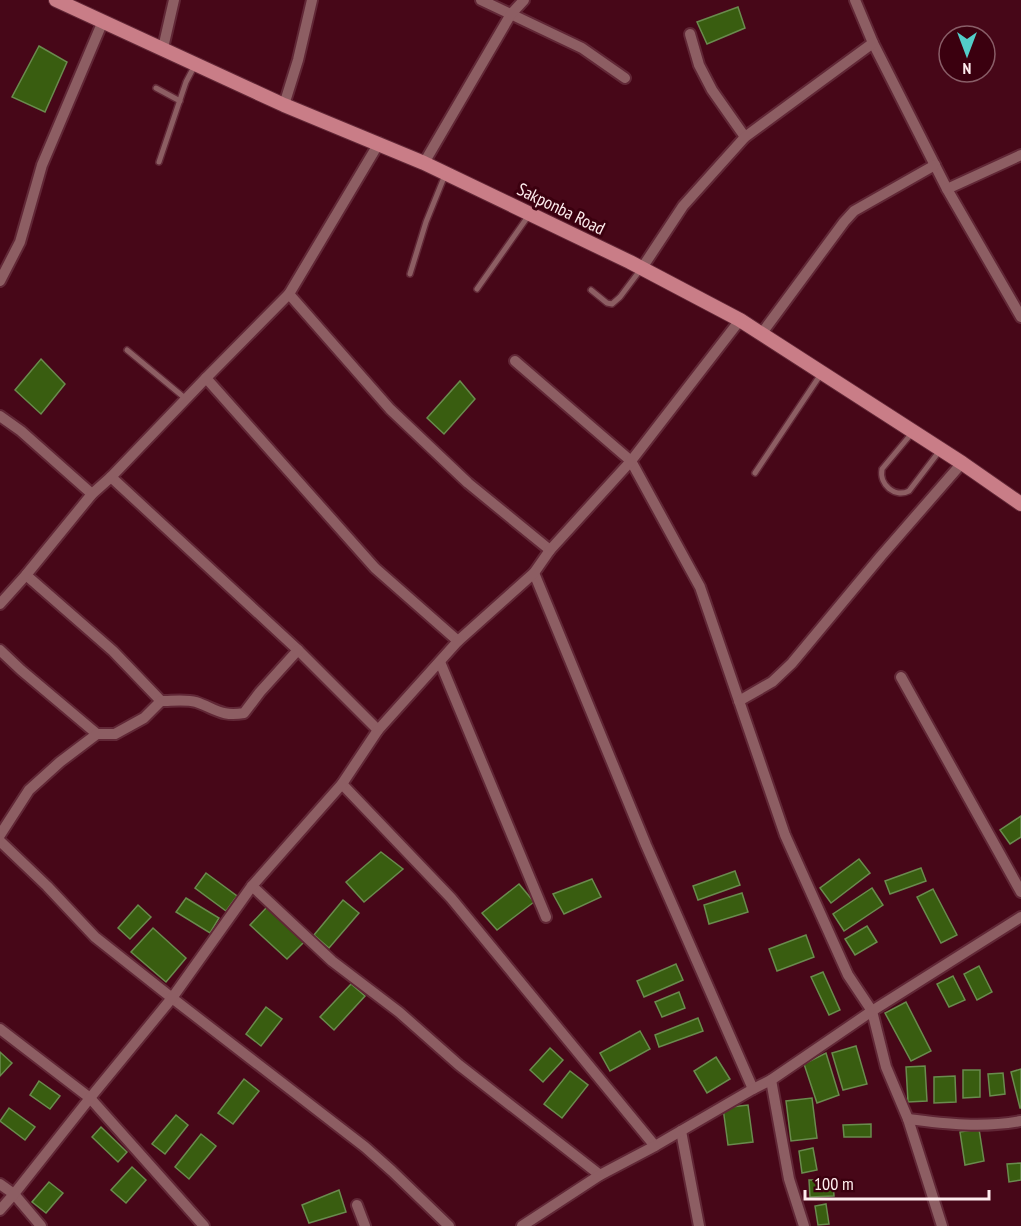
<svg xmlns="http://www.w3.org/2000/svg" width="1021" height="1226" font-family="'PT Sans Narrow',sans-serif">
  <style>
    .building { fill: #395d10; stroke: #6a8b4e; stroke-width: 1.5 }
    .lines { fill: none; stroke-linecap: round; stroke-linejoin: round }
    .service-casing { stroke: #612736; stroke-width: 8 }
    .minor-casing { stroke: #612736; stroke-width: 14 }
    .secondary-casing { stroke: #612736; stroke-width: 16 }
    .service { stroke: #8d5e63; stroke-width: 5 }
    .minor { stroke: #8d5e63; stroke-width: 10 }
    .secondary { stroke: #c97d87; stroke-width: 14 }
    .labels { text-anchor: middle; stroke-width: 6; stroke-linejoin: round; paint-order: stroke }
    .street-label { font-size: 18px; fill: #feecee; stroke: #3b000f }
  </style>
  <rect width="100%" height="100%" fill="#470718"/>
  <g class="building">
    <path d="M738 7 745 28 707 44 697 22Z"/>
    <path d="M39 46 67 62 45 112 12 97Z"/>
    <path d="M41 359 65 384 41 414 15 390Z"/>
    <path d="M460 381 475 399 444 434 427 418Z"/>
    <path d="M1021 816V837L1010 844 1000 830Z"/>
    <path d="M381 852 403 869 364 902 346 882Z"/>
    <path d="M859 859 870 873 831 903 820 888Z"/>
    <path d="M921 868 926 881 890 894 885 881Z"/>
    <path d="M735 871 740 885 698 900 693 886Z"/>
    <path d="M206 873 237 896 226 911 195 888Z"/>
    <path d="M592 879 601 897 564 914 553 894Z"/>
    <path d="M519 884 534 902 497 930 482 913Z"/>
    <path d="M872 888 883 905 844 931 833 914Z"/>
    <path d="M933 889 957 935 941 943 917 897Z"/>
    <path d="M742 893 748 912 709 924 704 905Z"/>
    <path d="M186 898 219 918 210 933 176 912Z"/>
    <path d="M343 900 359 913 329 948 314 935Z"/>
    <path d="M138 905 151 917 130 939 118 928Z"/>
    <path d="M267 907 304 942 287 959 250 925Z"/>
    <path d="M867 926 877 942 855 955 845 939Z"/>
    <path d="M153 928 186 958 166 982 131 952Z"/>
    <path d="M806 935 814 957 777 971 769 949Z"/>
    <path d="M676 964 683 980 644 997 637 981Z"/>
    <path d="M979 966 992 992 977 1000 964 974Z"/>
    <path d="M823 972 840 1010 829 1015 811 977Z"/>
    <path d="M953 976 965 1000 949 1007 937 984Z"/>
    <path d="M351 984 365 996 334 1030 320 1017Z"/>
    <path d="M679 992 685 1008 662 1017 655 1002Z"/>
    <path d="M906 1002 931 1051 911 1061 885 1013Z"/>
    <path d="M266 1007 282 1019 261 1046 246 1034Z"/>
    <path d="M698 1018 703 1031 659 1047 655 1035Z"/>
    <path d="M640 1031 650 1049 610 1071 600 1053Z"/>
    <path d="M856 1046 867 1084 843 1090 832 1053Z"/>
    <path d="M550 1048 563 1060 543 1082 530 1070Z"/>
    <path d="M0 1052 12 1063 0 1076Z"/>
    <path d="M826 1053 839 1095 817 1103 804 1064Z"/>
    <path d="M716 1057 730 1079 707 1093 694 1071Z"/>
    <path d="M925 1066 927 1101 908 1102 906 1067Z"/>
    <path d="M1021 1069V1108H1020L1011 1072Z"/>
    <path d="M963 1070H980V1097L963 1098Z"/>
    <path d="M570 1071 588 1085 562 1118 544 1104Z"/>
    <path d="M1003 1073 1005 1094 990 1096 988 1074Z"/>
    <path d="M955 1076 956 1102 934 1103V1077Z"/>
    <path d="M244 1079 259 1091 233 1124 218 1113Z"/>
    <path d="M39 1081 60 1096 50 1109 30 1095Z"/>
    <path d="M812 1098 817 1138 791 1141 786 1101Z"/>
    <path d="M748 1105 753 1142 728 1145 723 1108Z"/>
    <path d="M9 1108 35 1127 25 1140 0 1121Z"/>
    <path d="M176 1115 188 1125 165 1154 152 1144Z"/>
    <path d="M871 1124V1137H844L843 1125Z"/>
    <path d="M101 1127 127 1152 118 1162 92 1137Z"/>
    <path d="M979 1129 984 1161 965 1165 960 1132Z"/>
    <path d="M201 1134 216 1146 189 1179 175 1167Z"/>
    <path d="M813 1148 817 1170 802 1173 799 1151Z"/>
    <path d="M1021 1163V1180L1009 1182 1007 1164Z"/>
    <path d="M132 1167 146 1180 126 1203 111 1190Z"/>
    <path d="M809 1180H833L834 1196 810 1197Z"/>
    <path d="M49 1182 63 1193 46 1213 32 1202Z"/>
    <path d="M339 1190 346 1212 309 1223 302 1205Z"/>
    <path d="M826 1204 829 1224 818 1225 815 1206Z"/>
  </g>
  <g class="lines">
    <g class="service-casing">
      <g id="service">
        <path d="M156 88 180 101"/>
        <path d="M159 162 186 82 195 65"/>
        <path d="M410 274 426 222 445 175"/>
        <path d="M477 289 529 215"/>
        <path d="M591 290 607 303 612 304 620 297 641 269"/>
        <path d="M127 350 186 399"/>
        <path d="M912 433 882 469C879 485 895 498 909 491L941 449"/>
        <path d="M755 473 821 374"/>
      </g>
    </g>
    <g class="minor-casing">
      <g id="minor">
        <path d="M481 0 582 48 625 78"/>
        <path d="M855 0 873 43 947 189 1021 317"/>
        <path d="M690 34 699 65 712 90 745 137"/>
        <path d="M163 48 174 0"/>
        <path d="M284 105 298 60 312 0"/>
        <path d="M424 163 511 14 524 0"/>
        <path d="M947 189 1021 155"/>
        <path d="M642 268 683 206 745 137 873 43"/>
        <path d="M0 281 20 242 42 165 103 21"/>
        <path d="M289 294 390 409 468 483 550 550"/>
        <path d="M762 333 844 222 854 211 935 165"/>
        <path d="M515 361 631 461 700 587 785 835 848 975 872 1011 886 1067 908 1119 942 1226"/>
        <path d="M206 378 375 568 458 641"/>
        <path d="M0 416 21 431 92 494"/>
        <path d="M111 477 298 650 378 730"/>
        <path d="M534 573 646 845 753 1089"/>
        <path d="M26 575 113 651 161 701"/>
        <path d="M0 604 26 575 92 494 111 477 206 378 289 294 379 143"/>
        <path d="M0 650 21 670 97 734"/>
        <path d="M440 662 546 917"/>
        <path d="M901 677 1021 892"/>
        <path d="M739 701 772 682 792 663 881 556 962 463"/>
        <path d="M342 784 451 898 655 1146"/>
        <path d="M0 835 29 790 60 762 97 734H115L144 718 161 701C172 701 186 699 196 702 216 709 222 717 244 713L260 692 298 650"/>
        <path d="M0 841 47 886 95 937 172 998 365 1147 392 1171 449 1226"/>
        <path d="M252 886 332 961 399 1012 459 1065 600 1175"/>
        <path d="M0 1029 90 1098 204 1226"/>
        <path d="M771 1080 789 1179 804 1226"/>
        <path d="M908 1119C946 1124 983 1128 1021 1121"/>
        <path d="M681 1131 699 1226"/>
        <path d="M0 1184 14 1194 41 1226"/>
        <path d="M357 1205 365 1226"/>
        <path d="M0 1210 14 1194 90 1098 172 998 252 886 342 784 378 730 458 641 534 573 550 550 631 461 740 320"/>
        <path d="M522 1226 600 1175 655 1146 753 1089 771 1080 872 1011 1021 917"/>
      </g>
    </g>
    <g class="secondary-casing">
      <path id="secondary" d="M56 0 284 105 424 163 630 262 740 320 962 463 1021 504"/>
    </g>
    <use href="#service" class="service"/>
    <use href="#minor" class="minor"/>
    <use href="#secondary" class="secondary"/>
  </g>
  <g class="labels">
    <g class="street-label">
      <text transform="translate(561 209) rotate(26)" y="6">Sakponba Road</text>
    </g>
  </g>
  <g transform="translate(967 54) rotate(180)"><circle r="28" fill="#3b000f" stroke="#895e68" stroke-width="1.5"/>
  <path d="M0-4.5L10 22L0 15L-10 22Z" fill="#53cdc9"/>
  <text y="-9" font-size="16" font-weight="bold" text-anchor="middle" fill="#feecee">N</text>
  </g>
  <path d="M805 1190v9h184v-9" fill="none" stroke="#feecee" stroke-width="3"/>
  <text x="814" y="1190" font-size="18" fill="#feecee" stroke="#3b000f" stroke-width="4.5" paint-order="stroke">100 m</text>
</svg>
